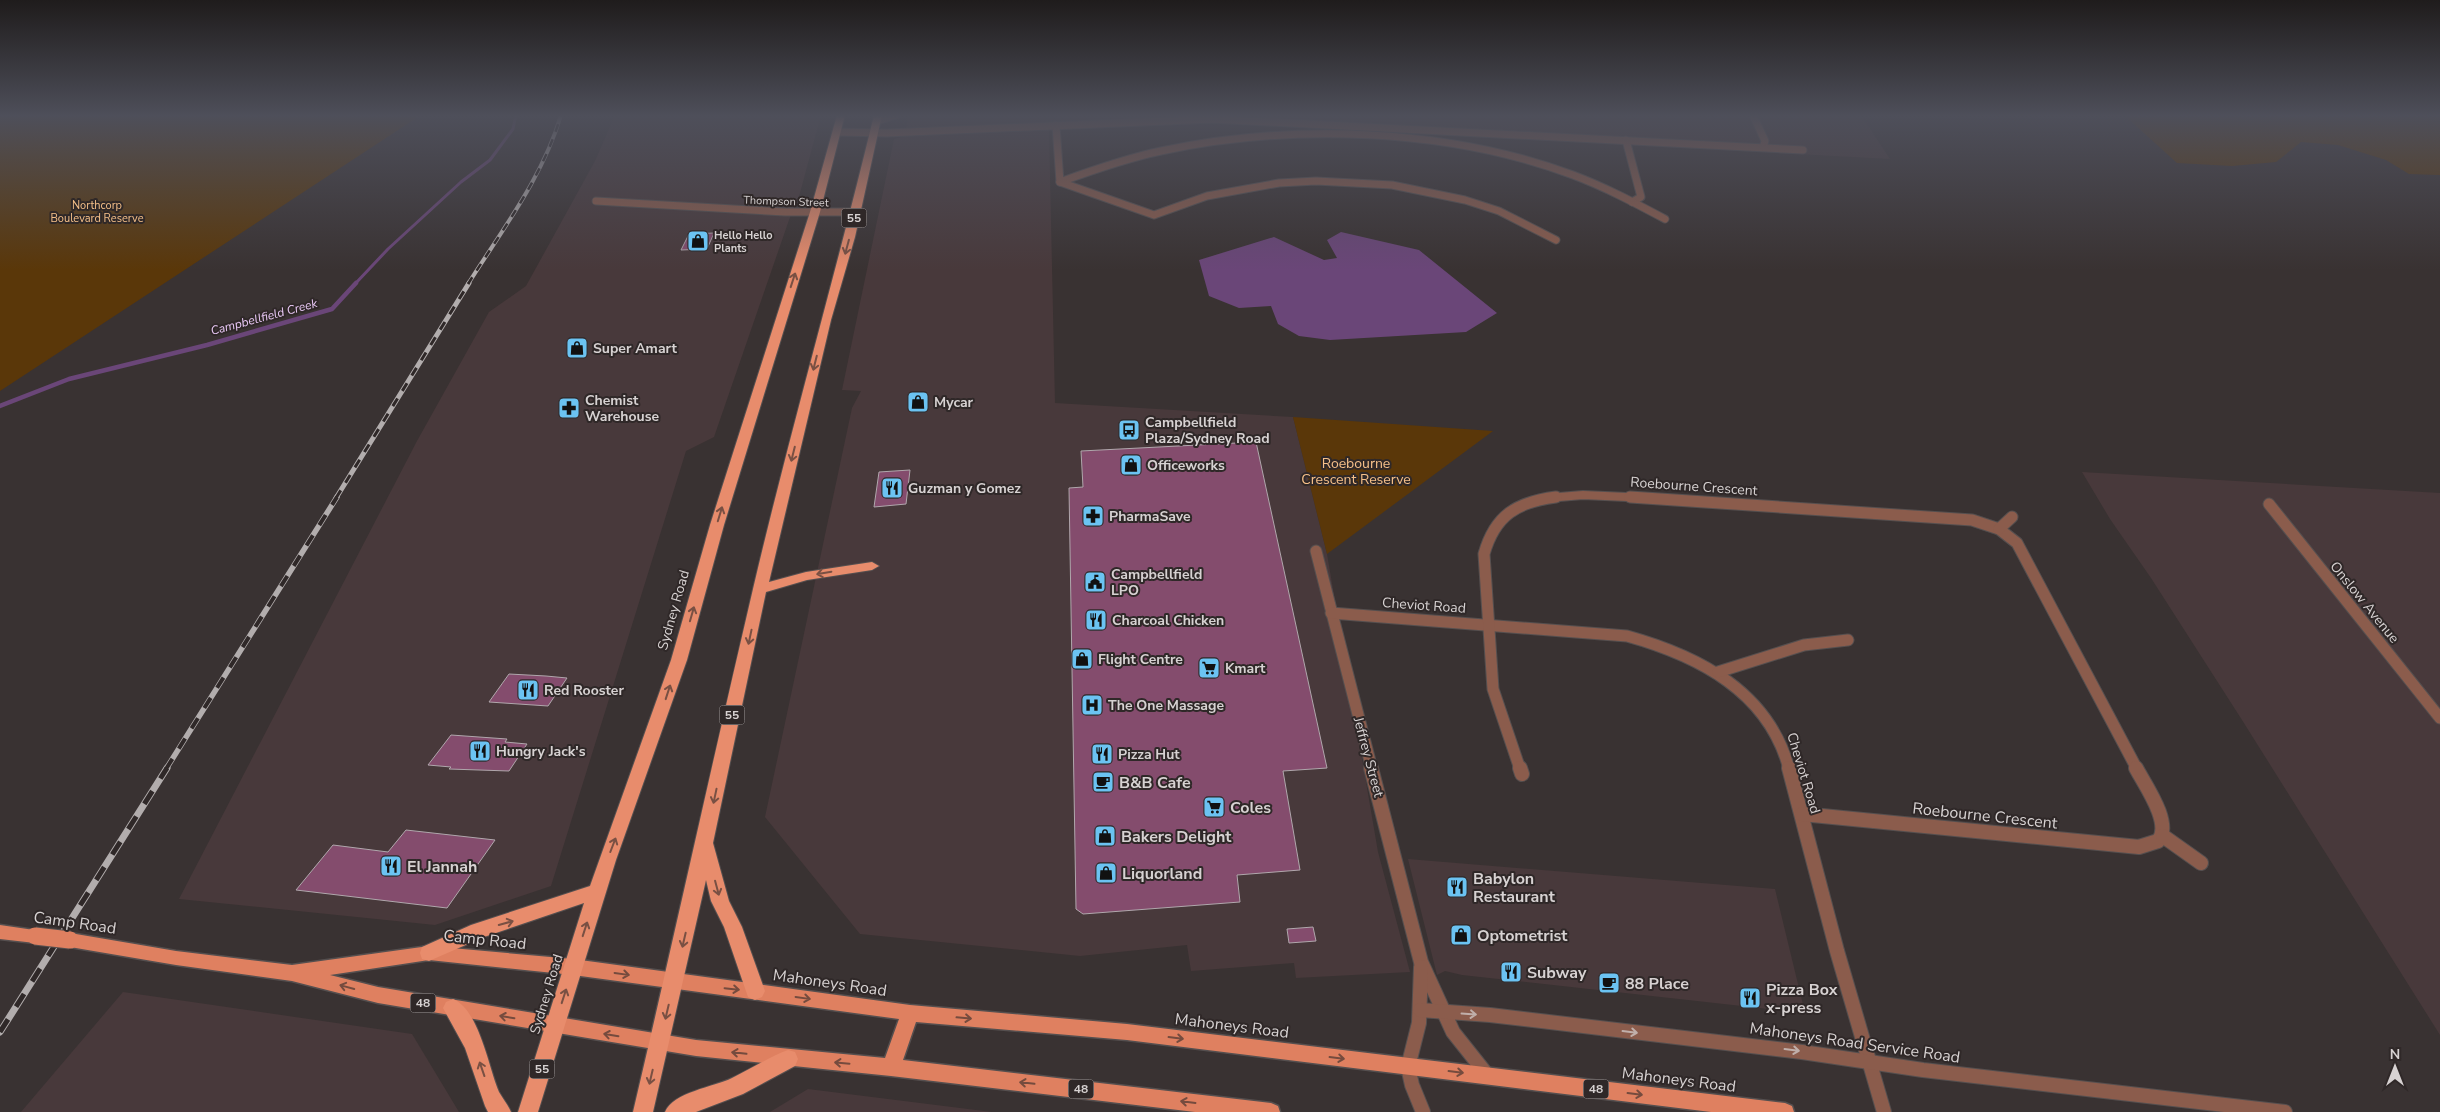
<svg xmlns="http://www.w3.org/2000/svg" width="2440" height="1112" font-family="'Nunito Sans',sans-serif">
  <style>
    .built { fill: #48393b }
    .green { fill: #5a3709 }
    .water { fill: #6a4678 }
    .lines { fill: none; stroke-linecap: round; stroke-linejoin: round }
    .stream-far1 { stroke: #6a4678; stroke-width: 3 }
    .stream { stroke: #6a4678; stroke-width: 4.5 }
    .building { fill: #844c6d; stroke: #b0a7ac }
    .minor-far3-casing { stroke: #554f4f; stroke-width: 9 }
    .minor-far2-casing { stroke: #554f4f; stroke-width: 10 }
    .minor-far1-casing { stroke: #554f4f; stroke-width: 13 }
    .minor-casing { stroke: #554f4f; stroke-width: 16 }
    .primary-casing { stroke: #554f4f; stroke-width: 3 }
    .trunk-casing { stroke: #554f4f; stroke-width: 2 }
    .minor-far3 { stroke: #8b5c4c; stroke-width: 7 }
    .minor-far2 { stroke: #8b5c4c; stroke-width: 8 }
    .minor-far1 { stroke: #8b5c4c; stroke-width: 11 }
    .minor { stroke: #8b5c4c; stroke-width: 14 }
    .primary { fill: #df8060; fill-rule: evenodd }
    .trunk { fill: #e88c6c; fill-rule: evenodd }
    .rail-far3-casing { stroke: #b2adad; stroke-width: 4 }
    .rail-far2-casing { stroke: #b2adad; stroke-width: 5 }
    .rail-far1-casing { stroke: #b2adad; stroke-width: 5.5 }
    .rail-casing { stroke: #b2adad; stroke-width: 7 }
    .rail-far3 { stroke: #2f2828; stroke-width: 2.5; stroke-dasharray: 8; stroke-linecap: butt }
    .rail-far2 { stroke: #2f2828; stroke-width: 3; stroke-dasharray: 9; stroke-linecap: butt }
    .rail-far1 { stroke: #2f2828; stroke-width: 4; stroke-dasharray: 12; stroke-linecap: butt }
    .rail { stroke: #2f2828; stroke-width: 5; stroke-dasharray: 15; stroke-linecap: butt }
    .primary-bridge-casing { stroke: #554f4f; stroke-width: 19; stroke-linecap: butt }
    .primary-bridge { stroke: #df8060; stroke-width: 17 }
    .oneway { stroke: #795043 }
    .oneway2 { stroke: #754b3e }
    .oneway3 { stroke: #c0afaa }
    .labels { text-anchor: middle; stroke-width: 4; stroke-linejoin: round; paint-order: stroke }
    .far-street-label { font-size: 11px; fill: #d7d2d2; stroke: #2f2828 }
    .far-park-label { font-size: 11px; fill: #f6c089; stroke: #2f2828 }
    .far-poi-label { font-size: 11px; font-weight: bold; fill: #d7d2d2; stroke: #2f2828; text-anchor: start }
    .shield { fill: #2f2828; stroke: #a59f9f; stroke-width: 1 }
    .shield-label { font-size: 12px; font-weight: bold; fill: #d7d2d2 }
    .far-water-label { font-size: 12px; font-style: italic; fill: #ebcaf8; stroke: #2f2828 }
    .poi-label { font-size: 14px; font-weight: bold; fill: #d7d2d2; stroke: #2f2828; text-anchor: start }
    .park-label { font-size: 14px; fill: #f6c089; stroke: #2f2828 }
    .street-label { font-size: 14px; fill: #d7d2d2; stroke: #2f2828 }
    .near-poi-label { font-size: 16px; font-weight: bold; fill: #d7d2d2; stroke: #2f2828; text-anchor: start }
    .near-street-label { font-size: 16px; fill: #d7d2d2; stroke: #2f2828 }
  </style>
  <rect width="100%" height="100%" fill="#393232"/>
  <g class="built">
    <path d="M615 115H821L800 193 789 220 714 437 686 451 551 886 435 925 179 899 417 441 489 312 526 286 595 161Z"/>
    <path d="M908 115H1861L1890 159 1226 123 1049 130 1055 403 1293 417 1327 554 1378 852 1410 972 1296 978 1294 963 1191 971 1187 945 1080 956 860 934 765 817 852 408 861 391 842 390 894 139 905 136Z"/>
    <path d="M2082 472 2440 493V1035L2242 720 2151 578 2110 519Z"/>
    <path d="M1408 859 1775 889 1805 1013 1462 975 1445 971 1437 975Z"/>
    <path d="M123 992 412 1034 459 1112H21Z"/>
    <path d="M808 1089 992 1112H770Z"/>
  </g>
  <g class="green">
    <path d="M0 115H437H421L0 391Z"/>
    <path d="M2124 115H2440V175L2409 174 2386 160 2338 145 2301 142 2276 162 2232 166 2177 163Z"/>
    <path d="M1293 417 1493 431 1327 554Z"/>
  </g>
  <path class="water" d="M1341 232 1419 250 1497 313 1466 332 1330 340 1299 336 1278 324 1271 306 1239 308 1209 296 1199 260 1274 237 1324 260 1337 258 1327 240Z"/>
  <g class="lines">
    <path class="stream-far1" d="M355 284 388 249 461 182 490 160 513 129 516 115"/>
    <path class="stream" d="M0 406 69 379 207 345 332 309 356 283"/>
  </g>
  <g class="building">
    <path d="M714 233 707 249 681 250 689 234Z"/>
    <path d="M1256 442 1327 768 1283 771 1300 870 1237 875 1240 902 1083 914 1076 909 1069 488 1083 487 1081 451Z"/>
    <path d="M910 470 906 504 874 507 879 472Z"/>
    <path d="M509 674 546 676 567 678 548 706 489 702Z"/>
    <path d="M451 735 507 739 505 742 527 744 509 771 449 769 451 767 428 765Z"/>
    <path d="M406 830 495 840 447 908 296 890 333 845 388 852Z"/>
    <path d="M1313 927 1316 941 1289 943 1287 929Z"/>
  </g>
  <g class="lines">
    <g class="minor-far3-casing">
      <g id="minor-far3">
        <path d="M1753 115 1765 141 1763 147"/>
        <path d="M877 121 896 115"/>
        <path d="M1056 125 1060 182"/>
        <path d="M837 132 887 133 1212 119 1803 150"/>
        <path d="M1626 140 1641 197 1632 202"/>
        <path d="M1060 182C1093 170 1127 158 1161 151 1292 123 1447 128 1573 175 1605 187 1635 203 1665 219"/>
        <path d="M1060 182 1154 215 1207 196 1279 183 1316 181 1392 185 1465 200 1499 211 1556 240"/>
        <path d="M596 201 785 212H855"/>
      </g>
    </g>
    <g class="minor-far2-casing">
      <path id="minor-far2" d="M1547 498 1583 495 1649 498"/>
    </g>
    <g class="minor-far1-casing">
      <g id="minor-far1">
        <path d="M1630 497 1972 520 1999 529 2017 543 2137 769"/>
        <path d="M2269 504 2440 718"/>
        <path d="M1999 529 2012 517"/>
        <path d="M1316 551 1372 769"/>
        <path d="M1331 613 1627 636C1699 656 1769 692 1789 769"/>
        <path d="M1718 672 1804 645 1848 640"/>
        <path d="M1520 769 1493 689 1484 554C1495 515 1517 502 1556 497"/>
      </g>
    </g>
    <g class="minor-casing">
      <g id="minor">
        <path d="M1371 768 1421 962 1453 1032 1488 1076"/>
        <path d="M1520 768 1522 774"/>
        <path d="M1789 768 1837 951 1884 1112"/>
        <path d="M1802 814 2139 847 2158 841C2173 824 2145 785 2136 768"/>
        <path d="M2163 836 2201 863"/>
        <path d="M1421 967 1419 1023 1408 1067 1412 1085 1423 1112"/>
        <path d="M1420 1010 1490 1015 1802 1052 1923 1070 2285 1112"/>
      </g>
    </g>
    <g class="primary-casing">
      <g id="primary">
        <path d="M0 925 41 931 43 936 41 941 35 943 0 939Z"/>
        <path d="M70 933 176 951 292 965 429 946 573 959 910 1005 1127 1024 1785 1103 1792 1106 1794 1112H1711L1127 1040 916 1022 903 1060 1271 1103 1278 1106 1280 1112H1195L891 1076 696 1056 378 1003 292 981 176 965 70 947 64 945 62 940 64 935ZM429 960 573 975 899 1019 885 1058 696 1040 378 987 330 975Z"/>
      </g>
    </g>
    <g class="trunk-casing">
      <g id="trunk">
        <path d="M837 115H845L820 212 724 525 687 660 616 860 538 1112H518L584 903 484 937 429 961 422 959 420 953 422 947 471 925 590 886 671 660 710 525 810 212Z"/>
        <path d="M874 115H882L855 237 831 320 769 582 806 572 872 562 879 566 872 570 807 580 766 592 713 843 729 901 742 927 765 991 762 997 755 1000 748 997 724 927 711 901 706 880 653 1112H633C674 938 712 763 753 589 790 431 836 274 874 115Z"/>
        <path d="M453 999C479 1009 489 1069 499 1092 503 1099 508 1105 511 1112H488L485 1106 465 1048 443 1008 446 1002Z"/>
        <path d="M788 1050 795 1052 798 1059 795 1066 743 1094 696 1112H665C673 1092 714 1087 732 1078 751 1069 769 1057 788 1050Z"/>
      </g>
    </g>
    <use href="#minor-far3" class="minor-far3"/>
    <use href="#minor-far2" class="minor-far2"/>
    <use href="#minor-far1" class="minor-far1"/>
    <use href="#minor" class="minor"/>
    <use href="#primary" class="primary"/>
    <use href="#trunk" class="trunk"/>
    <g class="rail-far3-casing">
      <path id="rail-far3" d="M468 284C502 230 543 177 561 115"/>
    </g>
    <g class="rail-far2-casing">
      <path id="rail-far2" d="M336 498 469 283"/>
    </g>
    <g class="rail-far1-casing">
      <path id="rail-far1" d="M166 769 337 497"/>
    </g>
    <g class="rail-casing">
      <path id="rail" d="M0 1032 167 768"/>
    </g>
    <use href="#rail-far3" class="rail-far3"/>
    <use href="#rail-far2" class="rail-far2"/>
    <use href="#rail-far1" class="rail-far1"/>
    <use href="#rail" class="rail"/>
    <g class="primary-bridge-casing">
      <path id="primary-bridge" d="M35 936 70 940"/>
    </g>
    <use href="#primary-bridge" class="primary-bridge"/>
  </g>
  <defs><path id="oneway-shaft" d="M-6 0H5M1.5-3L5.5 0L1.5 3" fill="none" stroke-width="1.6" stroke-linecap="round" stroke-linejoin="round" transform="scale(1.25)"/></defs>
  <g class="oneway">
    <use href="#oneway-shaft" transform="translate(847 247) rotate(105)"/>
    <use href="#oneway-shaft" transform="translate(793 280) rotate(-72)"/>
    <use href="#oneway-shaft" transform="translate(815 363) rotate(104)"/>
    <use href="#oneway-shaft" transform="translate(793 454) rotate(104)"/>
    <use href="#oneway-shaft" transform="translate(720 514) rotate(-73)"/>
    <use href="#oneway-shaft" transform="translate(824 573) rotate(170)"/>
    <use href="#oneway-shaft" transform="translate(692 614) rotate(-74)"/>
    <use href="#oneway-shaft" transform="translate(750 637) rotate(102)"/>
    <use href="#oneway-shaft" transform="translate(668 692) rotate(-72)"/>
    <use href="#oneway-shaft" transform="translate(715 796) rotate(102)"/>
    <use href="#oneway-shaft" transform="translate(613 845) rotate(-69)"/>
    <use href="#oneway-shaft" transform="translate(717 888) rotate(75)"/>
    <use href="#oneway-shaft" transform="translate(506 923) rotate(-16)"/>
    <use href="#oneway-shaft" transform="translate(585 929) rotate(-72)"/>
    <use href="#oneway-shaft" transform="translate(684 940) rotate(103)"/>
    <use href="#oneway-shaft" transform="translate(564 996) rotate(-72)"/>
    <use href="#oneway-shaft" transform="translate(667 1012) rotate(103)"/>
    <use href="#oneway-shaft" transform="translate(482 1069) rotate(-109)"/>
    <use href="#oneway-shaft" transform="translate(651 1077) rotate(103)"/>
  </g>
  <g class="oneway2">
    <use href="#oneway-shaft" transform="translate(622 974) rotate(8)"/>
    <use href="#oneway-shaft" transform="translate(347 987) rotate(-165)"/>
    <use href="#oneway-shaft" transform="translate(732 989) rotate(6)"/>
    <use href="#oneway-shaft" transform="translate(803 998) rotate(8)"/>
    <use href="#oneway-shaft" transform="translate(507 1017) rotate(-171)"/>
    <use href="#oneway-shaft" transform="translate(964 1018) rotate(5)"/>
    <use href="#oneway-shaft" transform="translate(611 1035) rotate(-171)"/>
    <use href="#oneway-shaft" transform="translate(1176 1038) rotate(7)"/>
    <use href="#oneway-shaft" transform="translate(739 1053) rotate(-174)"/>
    <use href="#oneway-shaft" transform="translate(1337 1058) rotate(7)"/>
    <use href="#oneway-shaft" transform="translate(842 1063) rotate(-175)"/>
    <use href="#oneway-shaft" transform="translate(1456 1072) rotate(7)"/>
    <use href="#oneway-shaft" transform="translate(1027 1083) rotate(-174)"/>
    <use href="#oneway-shaft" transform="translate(1635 1094) rotate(7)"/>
    <use href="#oneway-shaft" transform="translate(1188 1102) rotate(-173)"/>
  </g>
  <g class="oneway3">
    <use href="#oneway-shaft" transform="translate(1469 1014) rotate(4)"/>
    <use href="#oneway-shaft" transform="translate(1630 1032) rotate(7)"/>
    <use href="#oneway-shaft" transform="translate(1792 1050) rotate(7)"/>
  </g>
  <linearGradient id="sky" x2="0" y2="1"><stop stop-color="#1f1c1c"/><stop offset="0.43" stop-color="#4e4f5a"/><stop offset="1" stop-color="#4e4f5a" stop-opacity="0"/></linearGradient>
  <rect width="2440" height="270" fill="url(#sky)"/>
  <defs>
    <g id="shop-square" transform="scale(1.125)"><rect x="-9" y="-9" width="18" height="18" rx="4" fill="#6bc3f2" stroke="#2f2828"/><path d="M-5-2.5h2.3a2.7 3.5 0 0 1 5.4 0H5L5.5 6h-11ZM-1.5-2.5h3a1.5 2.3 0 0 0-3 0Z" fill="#111"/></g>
    <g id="pharmacy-square" transform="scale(1.125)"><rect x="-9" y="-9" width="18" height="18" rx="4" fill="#6bc3f2" stroke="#2f2828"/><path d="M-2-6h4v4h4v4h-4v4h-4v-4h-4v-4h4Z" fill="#111"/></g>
    <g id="bus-square" transform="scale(1.125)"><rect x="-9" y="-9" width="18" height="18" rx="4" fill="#6bc3f2" stroke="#2f2828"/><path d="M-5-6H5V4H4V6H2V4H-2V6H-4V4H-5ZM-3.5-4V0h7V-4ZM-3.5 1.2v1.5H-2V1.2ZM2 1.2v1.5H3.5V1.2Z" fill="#111"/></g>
    <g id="restaurant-square" transform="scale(1.125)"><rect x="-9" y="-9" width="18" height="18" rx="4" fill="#6bc3f2" stroke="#2f2828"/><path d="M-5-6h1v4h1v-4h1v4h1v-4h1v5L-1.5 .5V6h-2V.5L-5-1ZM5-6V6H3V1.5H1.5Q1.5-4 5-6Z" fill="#111"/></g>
    <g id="civic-square" transform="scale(1.125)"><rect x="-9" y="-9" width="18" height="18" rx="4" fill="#6bc3f2" stroke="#2f2828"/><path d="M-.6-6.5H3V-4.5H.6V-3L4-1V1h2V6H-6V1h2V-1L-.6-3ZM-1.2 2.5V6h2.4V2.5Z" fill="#111"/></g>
    <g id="supermarket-square" transform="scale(1.125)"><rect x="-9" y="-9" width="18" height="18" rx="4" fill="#6bc3f2" stroke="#2f2828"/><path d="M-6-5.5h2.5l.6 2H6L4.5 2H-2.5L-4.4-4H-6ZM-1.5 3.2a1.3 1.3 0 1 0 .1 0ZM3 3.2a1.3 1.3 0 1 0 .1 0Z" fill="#111"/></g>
    <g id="hospital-square" transform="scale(1.125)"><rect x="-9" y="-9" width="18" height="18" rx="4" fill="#6bc3f2" stroke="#2f2828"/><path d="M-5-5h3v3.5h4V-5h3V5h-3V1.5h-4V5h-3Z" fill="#111"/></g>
    <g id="cafe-square" transform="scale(1.125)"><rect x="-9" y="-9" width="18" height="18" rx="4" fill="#6bc3f2" stroke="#2f2828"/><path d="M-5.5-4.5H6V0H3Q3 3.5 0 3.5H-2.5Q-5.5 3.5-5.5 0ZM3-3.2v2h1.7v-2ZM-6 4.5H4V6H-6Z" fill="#111"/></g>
  </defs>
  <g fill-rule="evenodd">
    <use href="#shop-square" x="698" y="241"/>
    <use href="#shop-square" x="577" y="348"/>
    <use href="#shop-square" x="918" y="402"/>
    <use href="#pharmacy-square" x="569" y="408"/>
    <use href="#bus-square" x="1129" y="430"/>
    <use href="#shop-square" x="1131" y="465"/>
    <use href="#restaurant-square" x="892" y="488"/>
    <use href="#pharmacy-square" x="1093" y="516"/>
    <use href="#civic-square" x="1095" y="582"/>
    <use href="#restaurant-square" x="1096" y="620"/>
    <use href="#shop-square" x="1082" y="659"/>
    <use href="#supermarket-square" x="1209" y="668"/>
    <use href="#restaurant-square" x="528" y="690"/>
    <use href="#hospital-square" x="1092" y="705"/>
    <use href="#restaurant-square" x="480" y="751"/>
    <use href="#restaurant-square" x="1102" y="754"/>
    <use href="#cafe-square" x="1103" y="782"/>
    <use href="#supermarket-square" x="1214" y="807"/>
    <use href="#shop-square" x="1105" y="836"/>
    <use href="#restaurant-square" x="391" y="866"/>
    <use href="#shop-square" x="1106" y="873"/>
    <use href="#restaurant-square" x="1457" y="887"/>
    <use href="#shop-square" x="1461" y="935"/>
    <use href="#restaurant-square" x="1511" y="972"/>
    <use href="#cafe-square" x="1609" y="983"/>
    <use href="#restaurant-square" x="1750" y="998"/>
  </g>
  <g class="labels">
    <g class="far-street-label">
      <text transform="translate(786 201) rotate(2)" y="4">Thompson Street</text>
    </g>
    <g class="far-park-label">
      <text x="97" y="209">Northcorp<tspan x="97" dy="13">Boulevard Reserve</tspan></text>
    </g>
    <g class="far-poi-label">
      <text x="714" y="239">Hello Hello<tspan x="714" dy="13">Plants</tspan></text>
    </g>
    <g class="shield">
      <rect x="841.5" y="208.5" width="25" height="19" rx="4"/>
      <rect x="719.5" y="705.5" width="25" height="19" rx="4"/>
      <rect x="410.5" y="993.5" width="25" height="19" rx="4"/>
      <rect x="529.5" y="1059.5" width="25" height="19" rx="4"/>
      <rect x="1068.5" y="1079.5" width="25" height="19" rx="4"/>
      <rect x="1583.5" y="1079.5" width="25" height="19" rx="4"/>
    </g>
    <g class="shield-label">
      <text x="854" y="222">55</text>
      <text x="732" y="719">55</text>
      <text x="423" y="1007">48</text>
      <text x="542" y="1073">55</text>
      <text x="1081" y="1093">48</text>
      <text x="1596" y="1093">48</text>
    </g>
    <g class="far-water-label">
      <text transform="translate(264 317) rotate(-15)" y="4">Campbellfield Creek</text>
    </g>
    <g class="poi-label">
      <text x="593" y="353">Super Amart</text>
      <text x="585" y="405">Chemist<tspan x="585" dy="16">Warehouse</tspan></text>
      <text x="934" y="407">Mycar</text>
      <text x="1145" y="427">Campbellfield<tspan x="1145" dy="16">Plaza/Sydney Road</tspan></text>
      <text x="1147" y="470">Officeworks</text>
      <text x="908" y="493">Guzman y Gomez</text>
      <text x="1109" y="521">PharmaSave</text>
      <text x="1111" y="579">Campbellfield<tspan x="1111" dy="16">LPO</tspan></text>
      <text x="1112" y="625">Charcoal Chicken</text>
      <text x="1098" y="664">Flight Centre</text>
      <text x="1225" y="673">Kmart</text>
      <text x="544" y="695">Red Rooster</text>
      <text x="1108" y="710">The One Massage</text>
      <text x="496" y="756">Hungry Jack's</text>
      <text x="1118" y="759">Pizza Hut</text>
    </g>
    <g class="park-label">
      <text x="1356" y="468">Roebourne<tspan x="1356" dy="16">Crescent Reserve</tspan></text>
    </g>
    <g class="street-label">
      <text transform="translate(1694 486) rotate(4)" y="5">Roebourne Crescent</text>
      <text transform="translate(2365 602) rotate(51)" y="5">Onslow Avenue</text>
      <text transform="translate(1424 605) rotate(4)" y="5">Cheviot Road</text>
      <text transform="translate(673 610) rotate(-74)" y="5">Sydney Road</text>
      <text transform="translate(1369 757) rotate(75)" y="5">Jeffrey Street</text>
      <text transform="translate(1804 773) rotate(73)" y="5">Cheviot Road</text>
      <text transform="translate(546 994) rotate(-73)" y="5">Sydney Road</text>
    </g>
    <g class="near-poi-label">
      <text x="1119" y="788">B&amp;B Cafe</text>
      <text x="1230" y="813">Coles</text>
      <text x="1121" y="842">Bakers Delight</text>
      <text x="407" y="872">El Jannah</text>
      <text x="1122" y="879">Liquorland</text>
      <text x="1473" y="884">Babylon<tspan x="1473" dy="18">Restaurant</tspan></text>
      <text x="1477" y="941">Optometrist</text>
      <text x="1527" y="978">Subway</text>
      <text x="1625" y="989">88 Place</text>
      <text x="1766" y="995">Pizza Box<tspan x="1766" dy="18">x-press</tspan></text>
    </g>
    <g class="near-street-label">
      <text transform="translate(1985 815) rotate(6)" y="6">Roebourne Crescent</text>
      <text transform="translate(75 922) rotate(8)" y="6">Camp Road</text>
      <text transform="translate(485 939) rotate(6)" y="6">Camp Road</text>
      <text transform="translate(830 982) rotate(8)" y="6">Mahoneys Road</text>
      <text transform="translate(1232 1025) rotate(7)" y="6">Mahoneys Road</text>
      <text transform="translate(1855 1042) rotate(8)" y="6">Mahoneys Road Service Road</text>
      <text transform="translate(1679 1079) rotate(7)" y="6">Mahoneys Road</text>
    </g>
  </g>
  <g transform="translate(2395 1067)" stroke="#2f2828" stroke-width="4" paint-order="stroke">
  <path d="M0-4L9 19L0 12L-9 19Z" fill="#d7d2d2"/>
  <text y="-8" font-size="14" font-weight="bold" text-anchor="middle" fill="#d7d2d2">N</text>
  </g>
</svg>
